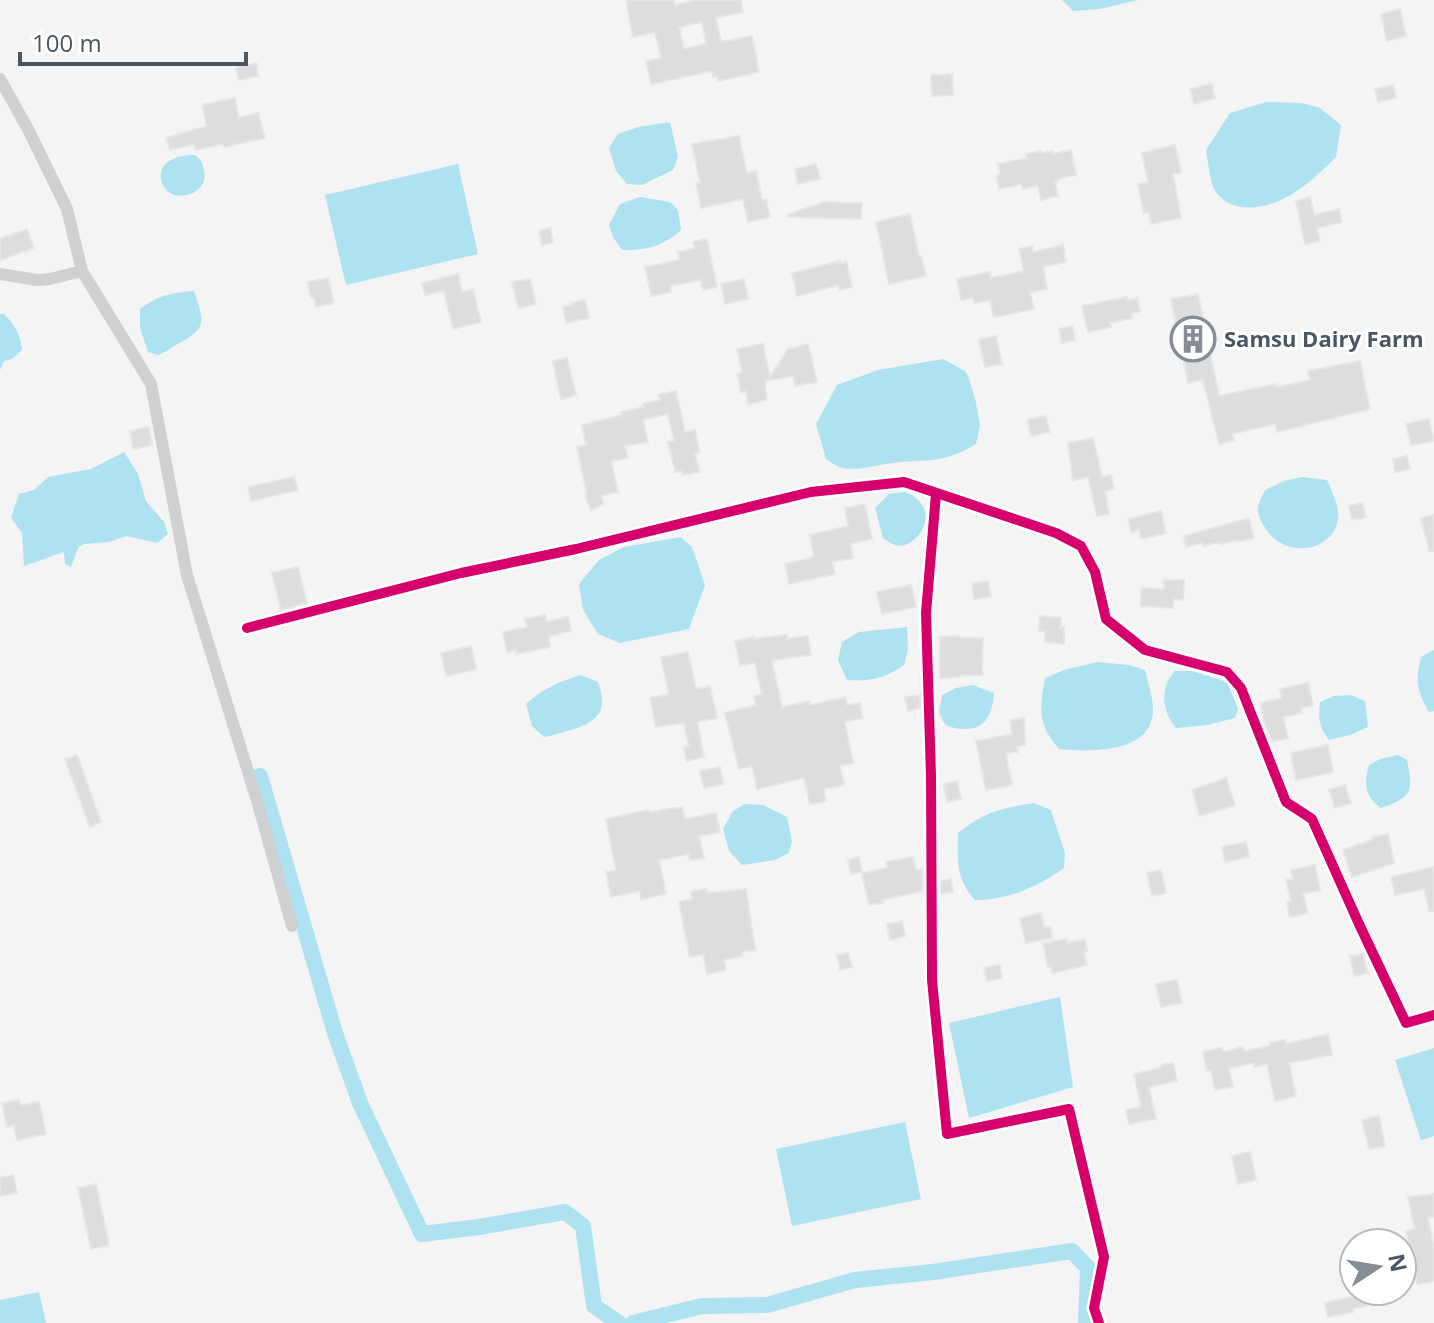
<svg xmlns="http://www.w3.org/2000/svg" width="1434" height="1323" font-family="'Open Sans',sans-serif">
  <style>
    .water { fill: #aee2f0 }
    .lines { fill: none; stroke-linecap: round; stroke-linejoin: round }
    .canal { stroke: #aee2f0; stroke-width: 16 }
    .building { fill: #ddddde; stroke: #e5e6e7; stroke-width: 2; fill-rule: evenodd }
    .street { stroke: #ced0d2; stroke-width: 12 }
    .cycleway-casing { stroke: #fff; stroke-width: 15 }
    .cycleway { stroke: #d6006c; stroke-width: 10 }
    .labels { text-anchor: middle; stroke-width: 6; stroke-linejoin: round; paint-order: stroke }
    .poi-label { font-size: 22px; font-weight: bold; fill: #4a5661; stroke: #fff; text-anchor: start }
  </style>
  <rect width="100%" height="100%" fill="#f4f4f4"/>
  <g class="water">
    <path d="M1062 0H1138L1100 9 1073 11Z"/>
    <path d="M1266 102 1302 103 1320 108 1341 125 1336 157C1310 183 1280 211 1241 207 1231 205 1222 201 1216 192 1210 184 1208 160 1206 150L1230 113Z"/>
    <path d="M670 122 678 157 673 170 642 185 627 184 616 171 609 148 618 134 638 127Z"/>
    <path d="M195 155C201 160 203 163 204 171 210 195 170 206 162 183 155 162 178 154 195 155Z"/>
    <path d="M458 164 478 254 346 285 325 195Z"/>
    <path d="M640 197 670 202 678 210 681 230C664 246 645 251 622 250L613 237 609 225 620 204Z"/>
    <path d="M194 291C205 324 207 328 176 345 170 349 165 352 158 355L148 352 140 328V309C157 296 173 292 194 291Z"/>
    <path d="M0 314H4C14 324 21 335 22 350L12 359 4 361 0 370Z"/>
    <path d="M943 359 965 371 968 376 975 398 980 425 976 444C944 464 927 459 892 463 876 465 859 471 842 468 837 467 831 462 826 459L816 424 837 385 878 370Z"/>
    <path d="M124 452 138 474 146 501 164 522 168 534 157 543 127 536 109 542 84 544 78 548 71 567 65 564 64 552 24 566 22 533 11 518 19 494 34 490 48 477 91 469Z"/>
    <path d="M1302 477 1327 480C1331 489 1336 499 1338 510 1343 550 1285 564 1264 526 1261 521 1257 513 1258 508 1258 503 1263 495 1265 490L1284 481Z"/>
    <path d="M905 492C945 507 918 551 895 545 891 544 887 540 883 538L875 508 889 494Z"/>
    <path d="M681 537 692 547 705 585 689 629 620 643 598 634 583 610 579 584 599 560 624 547Z"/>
    <path d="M907 627 908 650 904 665C886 678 869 682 847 680L838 660 842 642 859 632Z"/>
    <path d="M1434 650V711L1429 712C1417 691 1415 682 1421 657Z"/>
    <path d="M1097 662 1129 665 1145 670C1148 684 1154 700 1153 713 1149 754 1089 752 1059 749 1038 725 1039 709 1045 678L1064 670Z"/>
    <path d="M1175 671H1192L1227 682 1238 709 1235 718 1207 725 1176 728C1162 711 1159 688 1175 671Z"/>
    <path d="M580 675 598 682C607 707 602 719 577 728 566 731 556 735 544 737L532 726 526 704C542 689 559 682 580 675Z"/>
    <path d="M973 685 994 693C993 712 986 730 965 729 959 729 950 728 945 724 942 721 941 716 939 712L942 695 956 688Z"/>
    <path d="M1351 695 1365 701 1368 727 1350 735 1329 740C1319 728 1318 718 1320 702L1334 696Z"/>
    <path d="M1398 755 1407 760C1413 791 1413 797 1381 808 1364 797 1364 782 1369 765L1380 759Z"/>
    <path d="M1034 803 1051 810 1065 853 1064 868C1038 887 1007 900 975 900 955 878 958 861 958 833 984 812 1001 808 1034 803Z"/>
    <path d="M745 804 763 805 787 817 792 841 789 853 775 860 742 865 729 851 723 829 733 811Z"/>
    <path d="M1060 997 1073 1087 969 1118 949 1023Z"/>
    <path d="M1434 1048V1136L1421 1140 1395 1060Z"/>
    <path d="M905 1122 921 1199 792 1226 776 1149Z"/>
    <path d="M39 1292 46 1323H0V1300Z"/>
  </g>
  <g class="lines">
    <g class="canal">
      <path d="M260 776 335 1033 360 1103 422 1234 479 1227 565 1212 583 1226 594 1306 619 1323"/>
      <path d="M633 1323 702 1306 767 1305 855 1280 933 1272 1072 1251 1088 1268 1086 1323"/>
    </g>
  </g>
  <g class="building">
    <path d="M626 0H674L675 5 696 0H741L743 12 716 18 721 42 752 36 759 72 718 81 717 76 713 77 712 71 651 84 646 61 661 58 655 32 633 37ZM702 22 706 44 684 49 679 27Z"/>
    <path d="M1400 9 1406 36 1387 41 1381 14Z"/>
    <path d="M256 63 258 76 239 80 236 68Z"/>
    <path d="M952 74 953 95 932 96 931 75Z"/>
    <path d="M1212 84 1215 98 1194 104 1190 89Z"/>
    <path d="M1393 85 1396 98 1378 102 1375 89Z"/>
    <path d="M235 98 239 118 258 113 265 138 224 147 223 144 195 150 194 144 170 150 166 138 207 126 202 105Z"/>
    <path d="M739 136 747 173 756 171 762 200 766 199 770 217 748 222 743 199 701 208 696 183H700L692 144Z"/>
    <path d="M1175 145 1181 173 1173 174 1181 218 1151 224 1149 212 1144 214 1138 184 1148 182 1142 153Z"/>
    <path d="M1071 150 1076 175 1057 179V182H1055L1058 196 1041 200 1038 186 1023 189 1021 184 999 189 997 175 1000 174 998 164 1027 158 1026 154 1041 151V153L1053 151V154Z"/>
    <path d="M816 164 820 179 798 184 795 169Z"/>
    <path d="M1310 197 1314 215 1339 209 1342 222 1317 228 1320 241 1305 244 1296 201Z"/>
    <path d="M821 202 862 203 861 219 788 217 787 215 821 203Z"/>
    <path d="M910 214 919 256H921L926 276 889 284 876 222Z"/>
    <path d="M550 228 553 242 542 245 539 231Z"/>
    <path d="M27 229 34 248 0 260V239Z"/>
    <path d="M707 239 717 287 703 290 701 280 670 286 671 292 651 296 645 267 680 260 678 252 695 248 693 242Z"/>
    <path d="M1063 245 1066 262 1043 267 1047 289 1030 292 1034 309 994 317 990 300 974 303 973 298 961 300 957 279 990 272 991 278 1024 271 1019 249 1032 246 1033 252Z"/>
    <path d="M840 261 839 264 846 262 847 264 852 287 840 290 839 285 797 296 792 273Z"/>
    <path d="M458 274 462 292 473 289 481 322 453 329 444 291 425 295 422 283Z"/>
    <path d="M328 278 334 303 316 307 314 298H311L308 282Z"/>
    <path d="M530 279 536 304 518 308 512 282Z"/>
    <path d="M744 279 748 299 725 304 721 284Z"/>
    <path d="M1198 294 1219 396 1276 384 1277 387 1310 380 1308 371 1360 361 1370 409 1277 432 1275 424 1232 434 1234 440 1219 444 1203 380 1188 383 1171 299Z"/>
    <path d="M1127 297 1128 300 1137 298 1140 311 1131 314 1132 318 1110 323 1111 327 1088 332 1082 306Z"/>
    <path d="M585 300 589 318 566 323 563 307 572 305 571 303Z"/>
    <path d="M1072 326 1075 340 1062 343 1059 329Z"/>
    <path d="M996 336 1002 364 985 367 979 340Z"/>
    <path d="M763 344 770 377 788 349 808 344 817 382 795 386 793 376 765 381 767 400 748 404 746 391 741 392 737 374 742 373 737 349Z"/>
    <path d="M567 358 576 395 561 399 553 361Z"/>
    <path d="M676 391 685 432 695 430 699 452 695 453 699 472 683 475 682 471 675 472 668 442 674 441 668 414 643 420 648 442 625 446 628 458 611 461 618 492 600 496 604 504 591 510 585 496 587 495 577 447 586 445 582 425 622 415 621 412 644 407 643 404 660 400 658 395Z"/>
    <path d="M1046 416 1050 432 1031 436 1028 420Z"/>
    <path d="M1429 419 1434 441 1411 445 1406 424Z"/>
    <path d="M149 427 152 445 133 449 130 431Z"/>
    <path d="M1093 438 1102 477 1111 475 1114 489 1105 491 1109 514 1097 516 1088 477 1073 480 1068 443Z"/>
    <path d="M1407 456 1410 469 1395 472 1393 459Z"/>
    <path d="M294 477 298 490 251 501 248 487Z"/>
    <path d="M1362 503 1366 517 1352 520 1349 506Z"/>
    <path d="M865 504 872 539 850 544 853 558 832 562 835 574 789 584 785 564 814 557 810 535 848 526 845 508Z"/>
    <path d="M1161 511 1166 533 1141 539 1139 530 1131 532 1128 519Z"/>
    <path d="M1434 515V551H1429L1421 518Z"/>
    <path d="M1249 518 1254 538 1237 542V540L1221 544 1220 542 1203 546V543L1186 547 1184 536Z"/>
    <path d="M298 567 307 603 281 610 272 573Z"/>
    <path d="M1164 580H1184L1183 600 1174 599 1173 608 1141 606V588L1164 589Z"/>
    <path d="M988 581 991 597 974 599 972 583Z"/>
    <path d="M911 585 916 607 882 614 877 592Z"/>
    <path d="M545 615 546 622 568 617 571 631 549 636 550 647 516 654V650L507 652 503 632 527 627 525 619Z"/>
    <path d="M1040 616 1061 618 1060 628 1064 627V644L1045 642V631H1039Z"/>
    <path d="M787 635V639L808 636 811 655 772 660 782 707 809 701 810 705 846 697 847 705 860 703 863 718 845 722 853 763 840 766 844 785 824 789 826 801 810 804 804 778 757 789 752 766 739 769 725 713 756 705 754 696 762 694 755 663 740 666 735 641 754 637V639Z"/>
    <path d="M959 636V638H983L982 675H960V677L940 678V637Z"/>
    <path d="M471 646 476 669 446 676 441 653Z"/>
    <path d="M688 652 696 689 710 686 717 718 697 722 704 757 687 761 684 748 689 747 684 723 656 727 650 698 669 694 661 657Z"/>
    <path d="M1308 683 1313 705 1301 708 1302 713 1283 717 1288 738 1272 742 1265 725 1261 703 1282 698 1280 689Z"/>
    <path d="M920 695V708L908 711 905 697Z"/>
    <path d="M1024 718 1025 745 1017 746 1018 752 1008 753V755H1006L1012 785 986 790 976 741 1012 734 1010 720Z"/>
    <path d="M1328 745 1333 772 1296 780 1291 753Z"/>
    <path d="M77 755 101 822 90 827 65 759Z"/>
    <path d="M720 767 723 784 704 788 700 771Z"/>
    <path d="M1226 778 1235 805 1200 816 1192 790Z"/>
    <path d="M957 781 961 799 947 802 944 784Z"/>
    <path d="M1345 785 1351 803 1335 808 1329 790Z"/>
    <path d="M682 807 685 819 716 813 720 832 699 836 704 858 690 860 689 854 659 860 666 894 641 899 640 891 611 897 606 872 616 870 606 819 648 810 649 812Z"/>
    <path d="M1388 834 1394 863 1352 877 1343 850 1372 840V837Z"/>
    <path d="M1246 842 1249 857 1225 862 1222 847Z"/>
    <path d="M859 857 862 872 851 874 848 860Z"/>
    <path d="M913 857 916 870 922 869 923 891 882 900 883 903 869 905 862 873 887 868 886 862Z"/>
    <path d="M1315 865 1320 890 1303 894 1308 913 1290 917 1287 902 1291 901 1286 880 1293 879 1291 870Z"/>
    <path d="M1434 867V911H1429L1424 889 1395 895 1391 877Z"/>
    <path d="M1161 870 1166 893 1152 896 1147 873Z"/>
    <path d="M951 879 953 892 941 894V881Z"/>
    <path d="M706 889 707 893 746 889 755 950 742 952 743 956 724 960 726 970 707 974 703 954 690 957 679 902 692 899 691 892Z"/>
    <path d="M1041 913 1044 928 1050 926 1052 938 1026 943 1020 918Z"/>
    <path d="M902 921 905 936 890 940 887 924Z"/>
    <path d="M1066 939 1067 943 1085 940 1087 951 1084 952 1087 965 1052 973 1051 966 1048 967 1043 943Z"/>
    <path d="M848 953 852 967 840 970 837 955Z"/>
    <path d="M1363 954 1368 973 1354 976 1350 956Z"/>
    <path d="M1000 965 1002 978 987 981 984 968Z"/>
    <path d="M1177 980 1182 1003 1161 1007 1156 984Z"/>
    <path d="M1328 1034 1332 1055 1289 1063 1296 1096 1275 1101 1267 1064 1254 1067V1063L1229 1068 1233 1087 1215 1090 1211 1070 1207 1071 1203 1052 1222 1048 1223 1052 1243 1047 1244 1051 1270 1046V1043L1285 1040 1286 1044Z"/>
    <path d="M1173 1063 1177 1081 1149 1087 1156 1119 1129 1124 1126 1110 1141 1107 1134 1074 1161 1068V1065Z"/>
    <path d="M19 1100 21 1105 39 1102 46 1134 17 1140 14 1125 7 1127 2 1103Z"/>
    <path d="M1379 1116 1385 1146 1369 1149 1362 1120Z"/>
    <path d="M1250 1152 1256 1180 1238 1184 1232 1156Z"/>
    <path d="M13 1175 17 1193 0 1196V1178Z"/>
    <path d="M96 1184 109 1245 91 1249 78 1188Z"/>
    <path d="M1434 1194V1217L1428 1218 1434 1248V1281L1417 1284 1406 1231 1415 1229 1408 1197Z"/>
    <path d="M1364 1294 1367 1306 1352 1309 1353 1312 1328 1317 1325 1303Z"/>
  </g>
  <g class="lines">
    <g class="street">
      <path d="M0 79 29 131 67 209 82 271 151 384 187 575 258 804 292 926"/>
      <path d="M0 274 37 280 50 279 82 271"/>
      <path d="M936 494 926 613 931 776 932 980 947 1134 1069 1109 1104 1257 1094 1308 1099 1323"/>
      <path d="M247 628 461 573 576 549 811 492 904 482 1056 533 1081 546 1095 572 1106 619 1145 650 1227 672 1241 688 1286 802 1312 819 1359 924 1406 1023 1434 1015"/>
    </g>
    <g class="cycleway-casing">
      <g id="cycleway">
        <path d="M936 494 926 613 931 776 932 980 947 1134 1069 1109 1104 1257 1094 1308 1099 1323"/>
        <path d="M247 628 461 573 576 549 811 492 904 482 1056 533 1081 546 1095 572 1106 619 1145 650 1227 672 1241 688 1286 802 1312 819 1359 924 1406 1023 1434 1015"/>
      </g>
    </g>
    <use href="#cycleway" class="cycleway"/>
  </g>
  <defs>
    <g id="building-ring" transform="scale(2.3)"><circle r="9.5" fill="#fff" stroke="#868d94" stroke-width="1.5"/><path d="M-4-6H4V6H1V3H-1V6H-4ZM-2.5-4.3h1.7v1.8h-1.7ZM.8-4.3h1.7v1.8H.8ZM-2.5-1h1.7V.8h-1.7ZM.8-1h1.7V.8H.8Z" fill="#868d94"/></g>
  </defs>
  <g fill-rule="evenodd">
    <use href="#building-ring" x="1193" y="339"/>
  </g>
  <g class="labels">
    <g class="poi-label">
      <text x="1224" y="347">Samsu Dairy Farm</text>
    </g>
  </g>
  <g transform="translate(1378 1267) rotate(78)"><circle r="38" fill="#ffffff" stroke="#b7bbc0" stroke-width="2"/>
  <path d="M0-6L14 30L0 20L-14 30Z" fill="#868d94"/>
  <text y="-12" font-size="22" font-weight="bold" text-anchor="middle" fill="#4a5661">N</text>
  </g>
  <path d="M20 52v12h226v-12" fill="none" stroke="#4a5661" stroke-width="4"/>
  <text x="32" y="52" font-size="24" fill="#4a5661" stroke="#ffffff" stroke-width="6" paint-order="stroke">100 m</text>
</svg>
